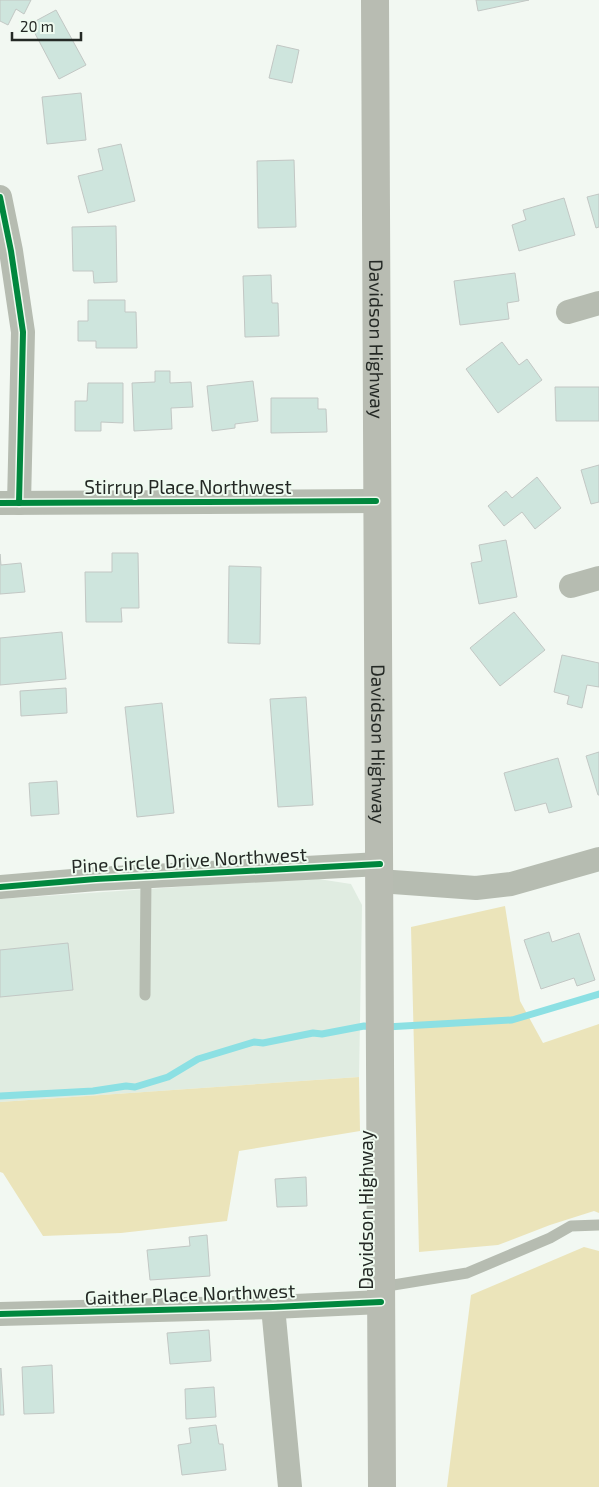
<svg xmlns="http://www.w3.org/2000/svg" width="599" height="1487" font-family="'Exo 2',sans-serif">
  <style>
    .built { fill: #e0ece1 }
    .green { fill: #ebe4ba }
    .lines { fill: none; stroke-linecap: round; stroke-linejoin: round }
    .stream { stroke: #8ce0e3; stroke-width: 7 }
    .building { fill: #cee5dd; stroke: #c2c7c4 }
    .service { stroke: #b6bcb1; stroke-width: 11 }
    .minor { stroke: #b6bcb1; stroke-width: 24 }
    .primary { stroke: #b8bcb2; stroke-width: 28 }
    .cycleway-casing { stroke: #effbf0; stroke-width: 9 }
    .cycleway { stroke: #00873e; stroke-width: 6 }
    .labels { text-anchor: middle; stroke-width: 4; stroke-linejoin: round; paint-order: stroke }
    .street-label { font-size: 19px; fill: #242925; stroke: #effbf0 }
  </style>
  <rect width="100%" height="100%" fill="#f2f8f2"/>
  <path class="built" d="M312 878 351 884 362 905 359 1077 0 1102V899Z"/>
  <g class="green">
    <path d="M505 906 520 1001 543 1043 599 1024V1213L594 1211 550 1225 498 1245 419 1252 411 927Z"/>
    <path d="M359 1077 360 1131 239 1151 227 1221 121 1233 43 1236 3 1173 0 1172V1102Z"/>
    <path d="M584 1247 599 1251V1487H447L471 1295Z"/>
  </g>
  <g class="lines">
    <g class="stream">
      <path d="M386 1027 512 1020 599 994"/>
      <path d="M0 1096 93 1091 126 1086 135 1087 168 1077 198 1059 254 1042 263 1043 313 1033 322 1034 364 1026 375 1027"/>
    </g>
  </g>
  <g class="building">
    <path d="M0 0H31L24 14 16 9 8 25 0 21Z"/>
    <path d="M476 0H529L478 11Z"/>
    <path d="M56 10 86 65 59 79 30 24Z"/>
    <path d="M277 45 299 50 292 83 269 78Z"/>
    <path d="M81 93 86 140 47 144 42 97Z"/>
    <path d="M121 144 135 201 88 213 78 176 103 170 98 149Z"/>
    <path d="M294 160 296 227 258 228 257 161Z"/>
    <path d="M599 194V227L596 228 587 197Z"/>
    <path d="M564 198 575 235 519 251 512 225 526 220 523 210Z"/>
    <path d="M116 226 117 282 94 283 93 271H73L72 227Z"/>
    <path d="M515 273 519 301 507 303 509 319 460 325 454 281Z"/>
    <path d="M271 275 272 303H278L279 336 245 337 243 276Z"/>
    <path d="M88 300H125V312H136L137 348H96V341H78V321H88Z"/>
    <path d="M502 342 519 365 527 359 542 380 498 413 466 369Z"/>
    <path d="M155 371H170V383L191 382 193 407 171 408 172 429 134 431 132 383 155 382Z"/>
    <path d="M253 381 258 421 235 424V428L212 431 207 386Z"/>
    <path d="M88 383H123V423L101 422V431H75V401H87Z"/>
    <path d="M555 387H599V421H556Z"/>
    <path d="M271 398H318V409H326L327 432 271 433Z"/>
    <path d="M599 465V502L591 504 581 470Z"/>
    <path d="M537 477 561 508 535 529 522 512 504 526 488 506 506 491 512 498Z"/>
    <path d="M506 540 517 597 479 604 471 563 482 561 479 545Z"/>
    <path d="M112 553H138L139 608H121L122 622H86L85 572H112Z"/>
    <path d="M0 554 1 565 21 563 25 592 0 594Z"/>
    <path d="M229 566 261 567 260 644 228 643Z"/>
    <path d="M514 612 545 650 500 686 470 648Z"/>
    <path d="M62 632 66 679 0 685V638Z"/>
    <path d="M562 655 599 663V687L587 685 582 708 567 704 569 696 554 692Z"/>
    <path d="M66 688 67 713 21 716 20 691Z"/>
    <path d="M306 697 313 805 278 807 270 699Z"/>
    <path d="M162 703 174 813 137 817 125 707Z"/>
    <path d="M599 752V795H598L586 756Z"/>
    <path d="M558 758 572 807 549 813 546 803 515 811 504 773Z"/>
    <path d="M57 781 59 814 31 816 29 783Z"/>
    <path d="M549 932 552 942 579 933 595 980 577 986 574 978 541 989 524 940Z"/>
    <path d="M68 943 73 990 0 997V950Z"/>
    <path d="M306 1177 307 1206 277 1207 275 1179Z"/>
    <path d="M207 1235 210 1276 150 1280 147 1250 190 1246 189 1237Z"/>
    <path d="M209 1330 211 1361 170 1364 167 1333Z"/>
    <path d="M52 1365 54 1413 24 1414 22 1367Z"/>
    <path d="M1 1368 4 1415H0V1369Z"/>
    <path d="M214 1387 216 1417 186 1419 185 1389Z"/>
    <path d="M216 1425 219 1444H223L226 1470 182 1475 178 1445 191 1443 189 1428Z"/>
  </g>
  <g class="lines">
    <g class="service">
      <path d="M145 995 146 877"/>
      <path d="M381 1287 467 1273 550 1238 571 1226 599 1225"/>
    </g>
    <g class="minor">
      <path d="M0 197 11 251 23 332 19 503"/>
      <path d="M568 312 599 303"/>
      <path d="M0 503 376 501"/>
      <path d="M571 586 599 578"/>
      <path d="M379 881 476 888 511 884 599 859"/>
      <path d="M0 887 96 879 380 864"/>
      <path d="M273 1307 290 1487"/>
      <path d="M0 1314 273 1307 381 1302"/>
    </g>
    <path class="primary" id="s1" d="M375 0 382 1487"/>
    <g class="cycleway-casing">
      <g id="cycleway">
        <path d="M0 197 11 251 23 332 19 503"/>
        <path d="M0 503 376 501"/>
        <path d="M0 887 96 879 380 864"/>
        <path d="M0 1314 273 1307 381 1302"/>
      </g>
    </g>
    <use href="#cycleway" class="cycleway"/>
  </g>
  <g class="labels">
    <g class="street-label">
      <text dy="7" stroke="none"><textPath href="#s1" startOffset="339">Davidson Highway</textPath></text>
      <text x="188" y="494">Stirrup Place Northwest</text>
      <text dy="7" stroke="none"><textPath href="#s1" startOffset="744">Davidson Highway</textPath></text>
      <text transform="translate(189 860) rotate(-3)" y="7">Pine Circle Drive Northwest</text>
      <text transform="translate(366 1210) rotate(-90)" y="7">Davidson Highway</text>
      <text transform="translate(190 1294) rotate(-2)" y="7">Gaither Place Northwest</text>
    </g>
  </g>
  <path d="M12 32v8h69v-8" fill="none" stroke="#242925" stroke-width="2.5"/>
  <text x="20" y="32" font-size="15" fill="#242925" stroke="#effbf0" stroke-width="4" paint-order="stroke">20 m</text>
</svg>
